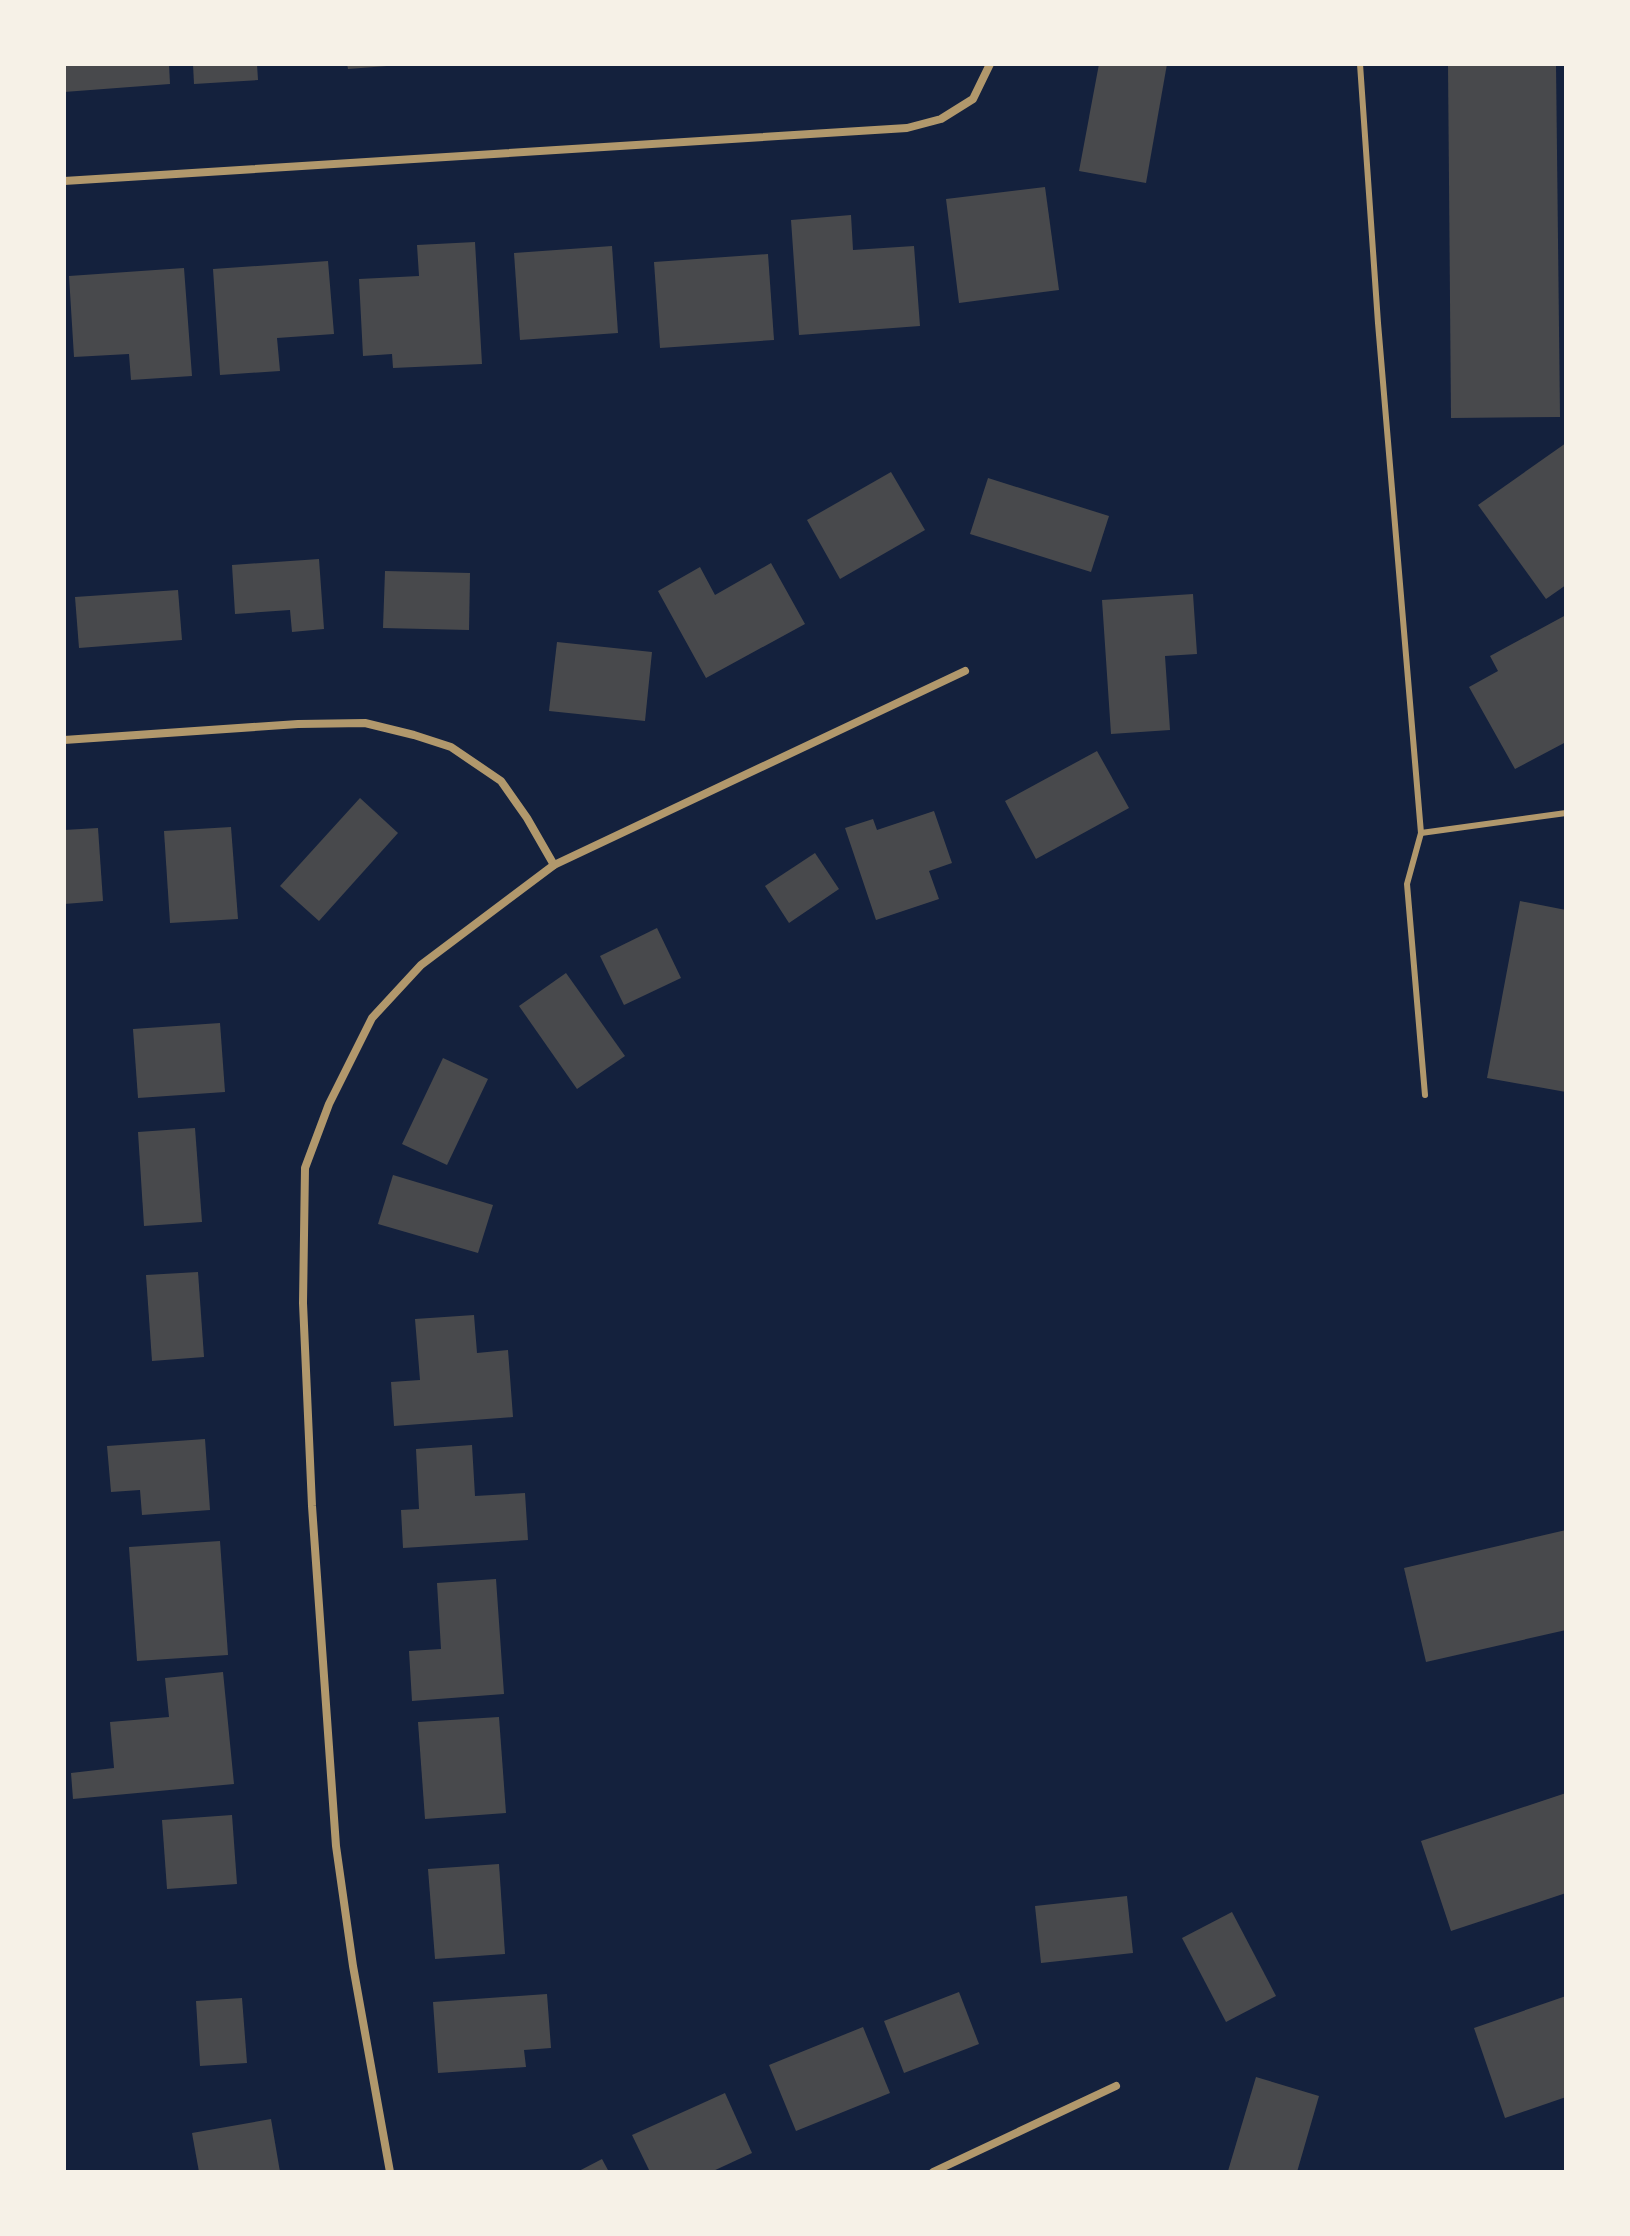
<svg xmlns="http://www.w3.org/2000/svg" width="1630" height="2236" font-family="'Varela Round',sans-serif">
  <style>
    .building { fill: #48494c }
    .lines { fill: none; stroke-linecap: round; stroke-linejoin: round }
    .service { stroke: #b1986c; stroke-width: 6 }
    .minor { stroke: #b1986c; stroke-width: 8 }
  </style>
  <rect width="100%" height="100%" fill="#14213d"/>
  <g class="building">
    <path d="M64 64H169L170 84 64 92Z"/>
    <path d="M193 64H257L258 80 194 84Z"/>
    <path d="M347 64H387V66L348 69Z"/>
    <path d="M1099 64H1167L1146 183 1079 171Z"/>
    <path d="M1448 64H1556L1560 417 1451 418Z"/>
    <path d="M1045 187 1059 290 959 303 946 199Z"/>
    <path d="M851 215 853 250 914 246 920 326 799 335 791 220Z"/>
    <path d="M475 242 482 364 393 368 392 354 363 356 359 279 419 276 417 245Z"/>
    <path d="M612 246 618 333 520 340 514 253Z"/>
    <path d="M768 254 774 340 660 348 654 262Z"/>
    <path d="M328 261 334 334 277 338 280 371 220 375 213 269Z"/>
    <path d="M184 268 192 376 131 380 129 354 74 357 69 276Z"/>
    <path d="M1566 443V585L1546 599 1478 505Z"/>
    <path d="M891 472 925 530 840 579 807 520Z"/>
    <path d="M988 478 1109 516 1091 572 970 534Z"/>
    <path d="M319 559 324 629 292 632 290 610 235 614 232 565Z"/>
    <path d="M771 563 805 624 706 678 658 591 700 567 715 595Z"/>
    <path d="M385 571 470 573 469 630 383 628Z"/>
    <path d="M178 590 182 640 79 648 75 597Z"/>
    <path d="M1193 594 1197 654 1165 656 1170 730 1111 734 1102 600Z"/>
    <path d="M1566 615V742L1515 769 1469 687 1498 671 1490 656Z"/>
    <path d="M557 642 652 652 645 721 549 711Z"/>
    <path d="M1097 751 1129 808 1036 859 1005 801Z"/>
    <path d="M360 798 398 833 319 921 280 886Z"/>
    <path d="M934 811 952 863 929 871 939 899 876 920 845 828 873 819 877 830Z"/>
    <path d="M231 827 238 919 170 923 164 831Z"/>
    <path d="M98 828 103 901 64 904V830Z"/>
    <path d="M815 853 839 889 789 923 765 886Z"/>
    <path d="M1520 901 1566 910V1092L1487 1078Z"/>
    <path d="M657 928 681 978 624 1005 600 956Z"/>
    <path d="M566 973 625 1056 577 1089 519 1006Z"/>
    <path d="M220 1023 225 1092 138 1098 133 1029Z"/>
    <path d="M443 1058 488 1079 447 1165 402 1144Z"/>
    <path d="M195 1128 202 1222 144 1226 138 1132Z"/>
    <path d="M393 1175 493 1205 478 1253 378 1224Z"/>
    <path d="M198 1272 204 1357 152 1361 146 1275Z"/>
    <path d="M474 1315 477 1353 508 1350 513 1417 394 1426 391 1382 420 1380 415 1319Z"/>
    <path d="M205 1439 210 1510 142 1515 140 1490 111 1492 107 1446Z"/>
    <path d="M472 1445 475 1496 525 1493 528 1540 403 1548 401 1510 419 1509 416 1449Z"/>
    <path d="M1566 1530V1630L1426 1662 1404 1568Z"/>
    <path d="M220 1541 228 1655 137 1661 129 1547Z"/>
    <path d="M496 1579 504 1694 412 1701 409 1651 441 1649 437 1583Z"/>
    <path d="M223 1672 234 1784 73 1799 71 1773 114 1768 110 1722 169 1717 165 1678Z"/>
    <path d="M499 1717 506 1813 425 1819 418 1722Z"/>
    <path d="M1566 1793V1893L1451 1931 1421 1841Z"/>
    <path d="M232 1815 237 1884 167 1889 162 1820Z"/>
    <path d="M499 1864 505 1954 435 1959 428 1869Z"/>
    <path d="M1127 1896 1133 1953 1041 1963 1035 1906Z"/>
    <path d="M1232 1912 1276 1996 1226 2022 1182 1938Z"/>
    <path d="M959 1992 979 2044 904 2073 884 2021Z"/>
    <path d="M547 1994 551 2048 524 2050 526 2067 438 2073 433 2002Z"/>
    <path d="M1566 1996V2097L1505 2118 1474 2028Z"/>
    <path d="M242 1998 247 2063 200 2066 196 2001Z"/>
    <path d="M863 2027 890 2093 796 2131 769 2065Z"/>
    <path d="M1256 2077 1319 2096 1297 2172 1228 2171Z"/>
    <path d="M725 2093 752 2153 711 2172H650L632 2135Z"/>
    <path d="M271 2119 280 2172H199L192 2133Z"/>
    <path d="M602 2159 609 2172H577Z"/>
  </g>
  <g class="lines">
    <g class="service">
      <path d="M1360 64 1378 323 1421 833 1407 884 1425 1095"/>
      <path d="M1421 833 1566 813"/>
    </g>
    <g class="minor">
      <path d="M64 181 907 128 941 119 973 99 990 64"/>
      <path d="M64 740 298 724 365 723 414 735 451 747 501 781 527 818 554 865"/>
      <path d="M390 2172 353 1966 336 1846 312 1506 303 1303 305 1168 329 1104 372 1018 421 965 554 865 965 671"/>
      <path d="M933 2172 1116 2086"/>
    </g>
  </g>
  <rect width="1630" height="2236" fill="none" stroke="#f6f1e7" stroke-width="132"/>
</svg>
